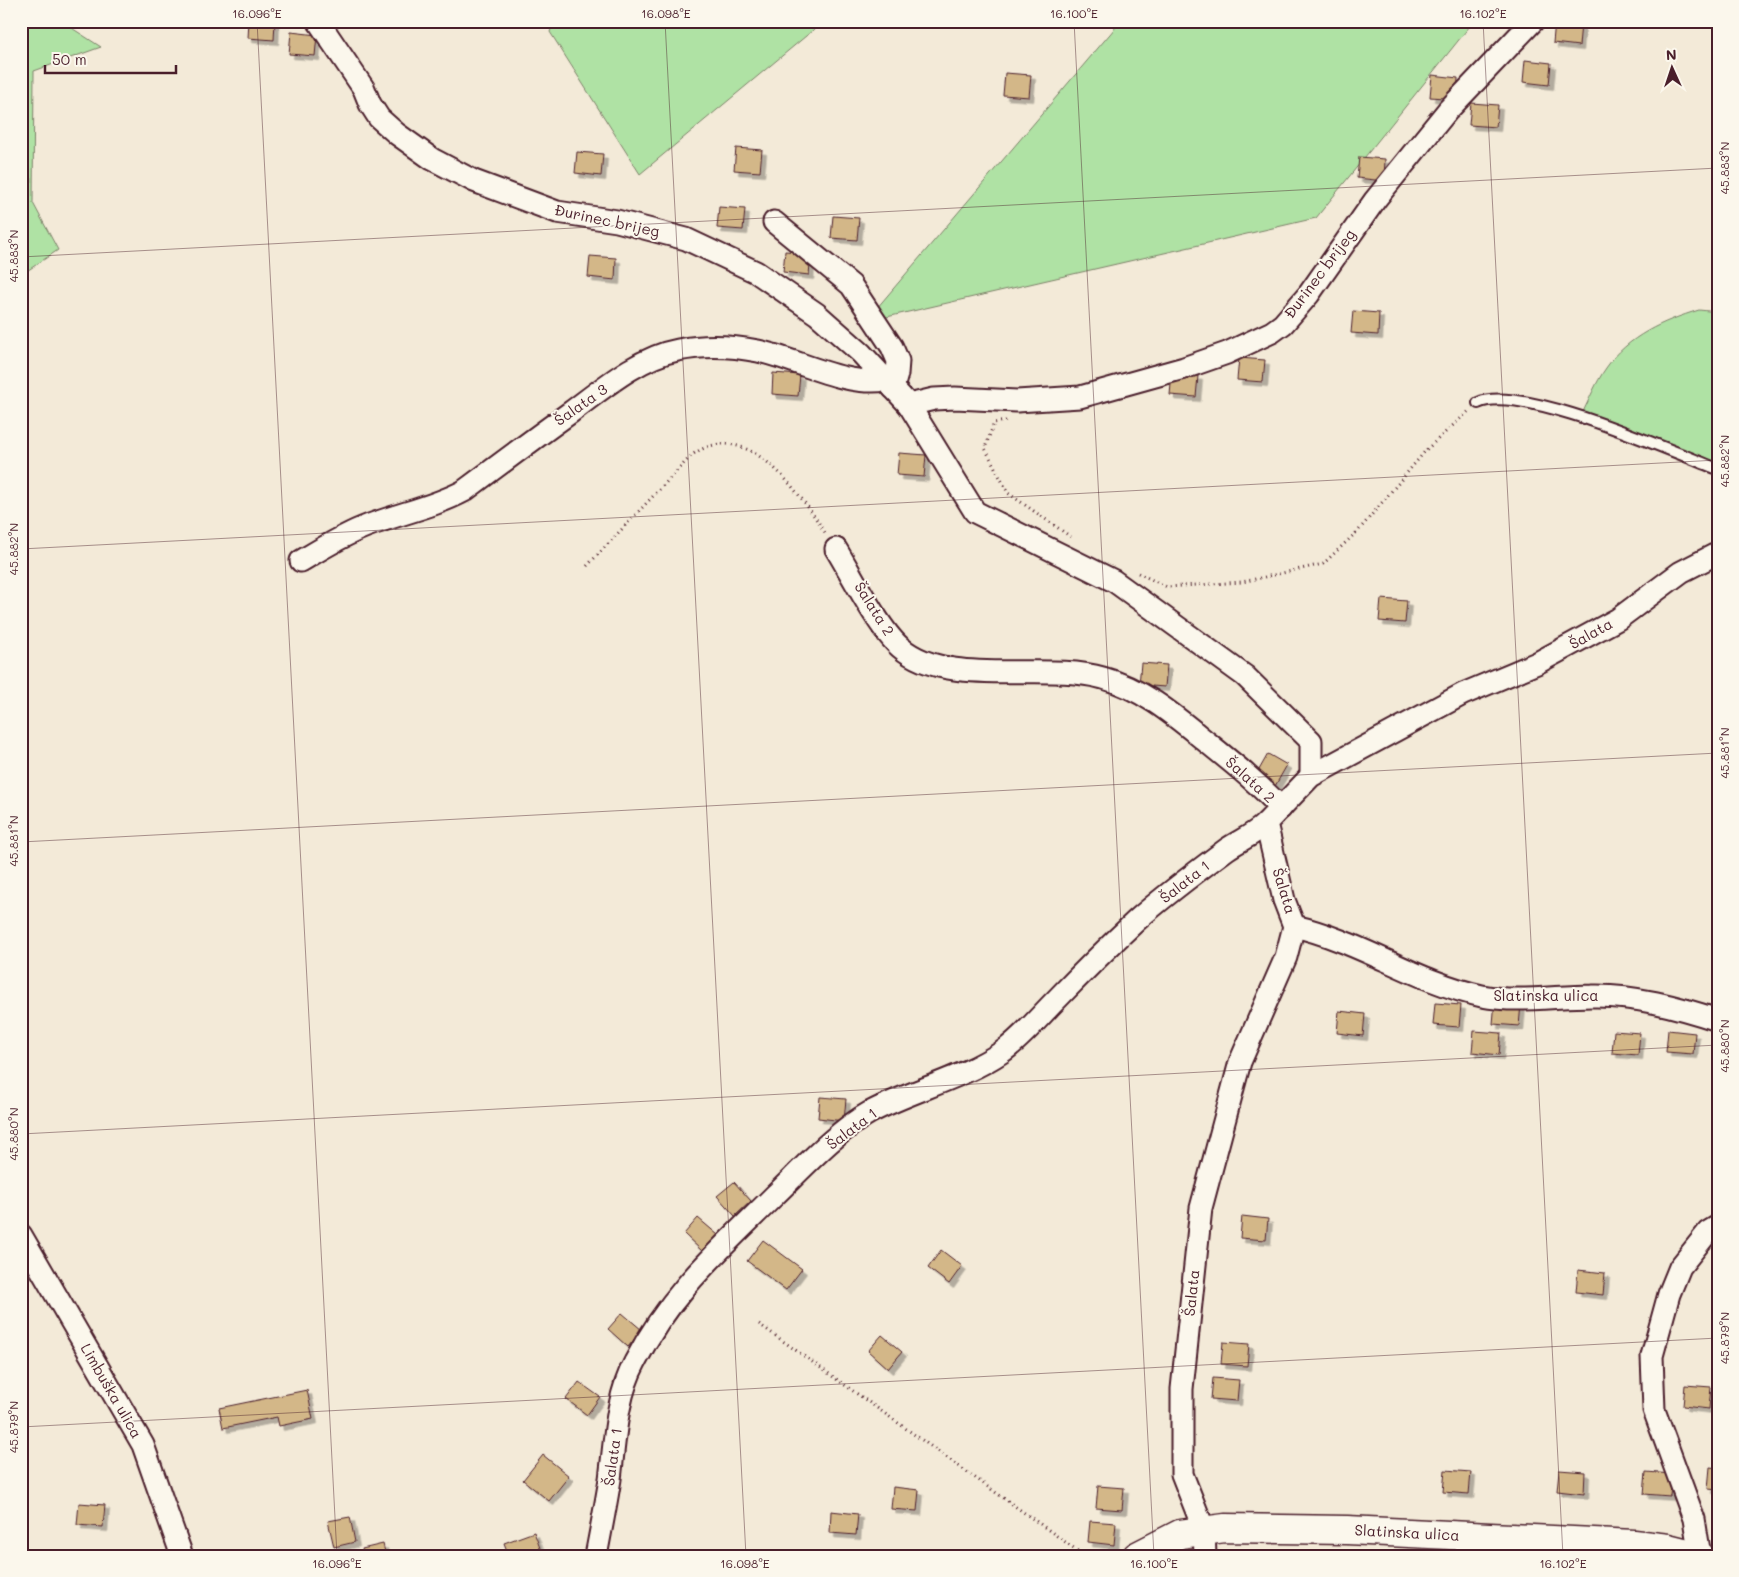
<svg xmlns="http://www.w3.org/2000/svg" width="1739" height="1577" font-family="Mali,sans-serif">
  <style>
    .green { fill: #afe2a4; stroke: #7c8068 }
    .building { fill: #d3b788; stroke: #4a1f2b; filter: url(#shadow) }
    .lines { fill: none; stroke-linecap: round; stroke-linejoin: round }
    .lane-casing { stroke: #4a1f2b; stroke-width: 14 }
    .street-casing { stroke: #4a1f2b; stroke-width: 25 }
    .secondary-casing { stroke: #4a1f2b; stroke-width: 31 }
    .path { stroke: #4a1f2b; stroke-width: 3; stroke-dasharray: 1 4; stroke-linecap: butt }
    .lane { stroke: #fbf7ec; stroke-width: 10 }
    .street { stroke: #fbf7ec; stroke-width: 21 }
    .secondary { stroke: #fbf7ec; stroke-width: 28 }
    .ticks { fill: none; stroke: #4a1f2b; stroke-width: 1; stroke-opacity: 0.45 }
    .labels { text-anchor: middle; stroke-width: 4; stroke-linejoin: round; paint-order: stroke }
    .street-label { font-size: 15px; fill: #4a1f2b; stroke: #fbf7ec }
    .neatline { fill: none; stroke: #4a1f2b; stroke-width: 2 }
    .ticks-label { font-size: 12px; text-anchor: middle; fill: #4a1f2b }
  </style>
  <defs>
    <filter id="shadow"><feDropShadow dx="4.5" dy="4.5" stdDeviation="0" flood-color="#0004"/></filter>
  </defs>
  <rect width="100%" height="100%" fill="#f3ead8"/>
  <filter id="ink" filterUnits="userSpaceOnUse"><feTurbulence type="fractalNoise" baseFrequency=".02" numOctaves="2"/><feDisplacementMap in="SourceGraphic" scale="10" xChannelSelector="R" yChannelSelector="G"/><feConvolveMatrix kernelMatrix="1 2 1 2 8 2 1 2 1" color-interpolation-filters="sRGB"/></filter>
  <g filter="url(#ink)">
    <g class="green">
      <path d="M21 21H61L101 47 34 71 33 203 58 250 21 275Z"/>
      <path d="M554 21H824L640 174 550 32Z"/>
      <path d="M1121 21H1474L1316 218 865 322Z"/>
      <path d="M1699 310 1718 312V465L1581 416C1589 400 1596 382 1606 368 1628 336 1663 321 1699 310Z"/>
    </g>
    <g class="building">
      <path d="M249 21H275L274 40 248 38Z"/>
      <path d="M1555 21 1581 24 1579 46 1553 43Z"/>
      <path d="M291 32 317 35 315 56 289 54Z"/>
      <path d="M1525 60 1551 63 1549 85 1523 82Z"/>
      <path d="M1005 73 1031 75 1029 97 1003 95Z"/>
      <path d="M1432 75 1458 78 1457 99 1430 97Z"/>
      <path d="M1471 103 1498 105 1496 127 1469 125Z"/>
      <path d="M736 148 762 150 760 172 734 170Z"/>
      <path d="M577 152 603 154 601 176 575 173Z"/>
      <path d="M1359 157 1385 159 1384 181 1357 178Z"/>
      <path d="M719 207 745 209 743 230 717 228Z"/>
      <path d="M833 216 859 218 857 240 831 238Z"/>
      <path d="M785 251 811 253 809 275 783 272Z"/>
      <path d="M590 256 616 258 615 280 588 277Z"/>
      <path d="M1353 311 1379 313 1378 335 1351 333Z"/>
      <path d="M1239 358 1265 360 1263 382 1237 380Z"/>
      <path d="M773 373 800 375 798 396 772 394Z"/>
      <path d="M1172 373 1198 376 1196 397 1170 395Z"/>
      <path d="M899 453 926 455 924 477 897 475Z"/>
      <path d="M1381 599 1407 601 1405 623 1379 621Z"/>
      <path d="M1141 663 1167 665 1165 687 1139 685Z"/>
      <path d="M1268 754 1287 765 1274 788 1255 777Z"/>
      <path d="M1495 1001 1521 1004 1519 1026 1493 1024Z"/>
      <path d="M1435 1003 1461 1005 1459 1027 1433 1025Z"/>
      <path d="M1339 1011 1365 1014 1363 1036 1337 1033Z"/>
      <path d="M1668 1030 1695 1033 1693 1054 1666 1052Z"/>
      <path d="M1474 1031 1501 1033 1499 1055 1472 1052Z"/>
      <path d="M1614 1031 1640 1033 1638 1055 1612 1053Z"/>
      <path d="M820 1097 846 1099 844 1121 818 1118Z"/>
      <path d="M734 1182 751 1201 735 1216 717 1196Z"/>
      <path d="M1242 1216 1268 1219 1266 1240 1240 1238Z"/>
      <path d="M698 1218 718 1235 703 1252 684 1234Z"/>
      <path d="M763 1240 802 1269 786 1290 747 1261Z"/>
      <path d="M941 1250 962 1266 949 1284 928 1268Z"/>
      <path d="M1578 1270 1605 1273 1603 1295 1576 1292Z"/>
      <path d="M622 1313 642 1330 628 1347 608 1329Z"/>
      <path d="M882 1335 902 1352 888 1369 868 1351Z"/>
      <path d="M1223 1342 1249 1344 1247 1366 1221 1364Z"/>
      <path d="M1213 1378 1239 1380 1237 1401 1211 1399Z"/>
      <path d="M579 1382 600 1397 587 1415 566 1399Z"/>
      <path d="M1685 1385 1711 1387 1709 1409 1683 1406Z"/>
      <path d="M307 1390 313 1419 279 1426 277 1417 223 1428 219 1408Z"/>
      <path d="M543 1455 569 1476 549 1501 523 1480Z"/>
      <path d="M1710 1467 1718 1468V1490L1708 1489Z"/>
      <path d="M1445 1470 1471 1472 1469 1494 1443 1492Z"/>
      <path d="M1559 1470 1585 1472 1584 1494 1557 1491Z"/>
      <path d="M1646 1472 1672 1474 1670 1496 1644 1494Z"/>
      <path d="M1098 1486 1124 1488 1122 1510 1096 1508Z"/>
      <path d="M893 1487 919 1490 917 1511 891 1509Z"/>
      <path d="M79 1503 105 1505 103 1527 77 1525Z"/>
      <path d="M831 1511 858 1514 856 1535 830 1533Z"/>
      <path d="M350 1517 355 1542 334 1547 328 1521Z"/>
      <path d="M1090 1521 1116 1523 1114 1545 1088 1542Z"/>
      <path d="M534 1532 543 1556H509L504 1543Z"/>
      <path d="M383 1544 386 1556H364L362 1549Z"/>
      <path d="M333 1551 334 1556H309Z"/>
      <path d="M1405 1552 1431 1554V1556H1405Z"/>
    </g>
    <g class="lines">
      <g class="lane-casing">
        <path id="lane" d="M1478 403C1520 383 1670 451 1718 469"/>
      </g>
      <g class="street-casing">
        <g id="street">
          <path d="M318 21 364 89 370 104 379 118 397 134 432 159 474 181 557 212 617 221 686 239 756 272 817 314 861 353 909 405 975 512 1114 581 1245 676 1311 741V776"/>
          <path d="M774 222 851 285 892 347 898 361 897 374 893 388"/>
          <path d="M909 405 934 399 955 398 1017 401 1080 397 1184 368 1227 353 1272 332 1283 324 1309 294 1375 200 1448 110 1533 21"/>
          <path d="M836 549C852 575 879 629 900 647 948 689 1044 661 1103 678 1144 689 1176 717 1208 743 1234 764 1259 784 1281 808"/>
          <path d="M301 561C321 549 340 537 362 528 396 514 432 508 464 491 500 464 535 438 571 412 602 389 639 357 678 350 703 345 733 346 758 351 797 359 845 387 886 380"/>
          <path d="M1294 926C1360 941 1416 982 1482 996 1517 1003 1556 996 1592 996 1634 995 1678 1007 1718 1020"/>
          <path d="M21 1235 143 1445 182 1556"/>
          <path d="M596 1556C601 1530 606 1504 610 1479 615 1440 616 1397 635 1362 672 1290 720 1250 775 1195 802 1169 837 1131 869 1113 912 1090 962 1079 1002 1052 1022 1038 1038 1018 1055 1001 1081 974 1109 946 1137 920 1165 895 1196 872 1227 849 1240 840 1254 835 1266 823"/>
          <path d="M1205 1556 1204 1530 1182 1474V1389L1201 1208 1240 1062 1286 957 1294 926 1284 900 1266 823 1311 776 1463 694 1537 663 1618 619 1681 572 1718 553"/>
          <path d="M1700 1556 1694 1519 1654 1410 1652 1356 1669 1294 1680 1267 1708 1232 1718 1226"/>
        </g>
      </g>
      <g class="secondary-casing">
        <path id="secondary" d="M1137 1556 1180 1534 1225 1528 1347 1530 1634 1544 1668 1548 1700 1556"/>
      </g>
      <g class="path">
        <path d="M1006 421 994 423 985 448 1008 493 1071 537"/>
        <path d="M587 566 692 455C748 415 800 494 826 534"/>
        <path d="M1138 573 1167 587 1242 582 1323 564 1359 530 1427 449 1470 410"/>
        <path d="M759 1324 1085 1556"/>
      </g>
      <use href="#lane" class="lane"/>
      <use href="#street" class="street"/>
      <use href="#secondary" class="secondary"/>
    </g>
  </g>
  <path class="ticks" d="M257 21 337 1556M665 21 746 1556M1074 21 1154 1556M1483 21 1563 1556M21 257 1718 168M21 549 1718 460M21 842 1718 753M21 1134 1718 1045M21 1427 1718 1338"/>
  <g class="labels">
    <g class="street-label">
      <text transform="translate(607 221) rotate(12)" y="5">Đurinec brijeg</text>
      <text transform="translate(1320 274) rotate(-53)" y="5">Đurinec brijeg</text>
      <text transform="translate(581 405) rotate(-35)" y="5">Šalata 3</text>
      <text transform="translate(874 609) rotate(58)" y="5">Šalata 2</text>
      <text transform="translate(1591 634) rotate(-29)" y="5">Šalata</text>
      <text transform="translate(1250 780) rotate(42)" y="5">Šalata 2</text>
      <text transform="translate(1185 882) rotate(-38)" y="5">Šalata 1</text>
      <text transform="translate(1284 891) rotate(73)" y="5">Šalata</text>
      <text x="1546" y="1001">Slatinska ulica</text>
      <text transform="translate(852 1129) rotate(-37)" y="5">Šalata 1</text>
      <text transform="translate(1192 1293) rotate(-84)" y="5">Šalata</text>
      <text transform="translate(111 1391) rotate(60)" y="5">Limbuška ulica</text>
      <text transform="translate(613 1457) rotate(-82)" y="5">Šalata 1</text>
      <text transform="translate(1407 1533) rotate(3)" y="5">Slatinska ulica</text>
    </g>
  </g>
  <rect width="1739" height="1577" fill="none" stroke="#fbf7ec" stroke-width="55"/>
  <g transform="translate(1672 68) rotate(357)" stroke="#fbf7ec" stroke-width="4" paint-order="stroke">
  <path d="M0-4L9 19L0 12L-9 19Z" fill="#4a1f2b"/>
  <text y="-8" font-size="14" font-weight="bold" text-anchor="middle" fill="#4a1f2b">N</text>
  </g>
  <path d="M45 65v8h131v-8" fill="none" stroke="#4a1f2b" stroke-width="2.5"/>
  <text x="52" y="65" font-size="15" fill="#4a1f2b" stroke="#fbf7ec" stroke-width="4" paint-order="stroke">50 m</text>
  <rect x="28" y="28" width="1684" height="1522" class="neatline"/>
  <g class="ticks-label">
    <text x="257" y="18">16.096°E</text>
    <text x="666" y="18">16.098°E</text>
    <text x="1074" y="18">16.100°E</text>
    <text x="1483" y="18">16.102°E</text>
    <text transform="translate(1725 168) rotate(-90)" y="4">45.883°N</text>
    <text transform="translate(14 256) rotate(-90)" y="4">45.883°N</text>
    <text transform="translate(1725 461) rotate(-90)" y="4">45.882°N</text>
    <text transform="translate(14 549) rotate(-90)" y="4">45.882°N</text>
    <text transform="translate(1725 753) rotate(-90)" y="4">45.881°N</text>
    <text transform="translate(14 841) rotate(-90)" y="4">45.881°N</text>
    <text transform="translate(1725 1046) rotate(-90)" y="4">45.880°N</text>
    <text transform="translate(14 1134) rotate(-90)" y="4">45.880°N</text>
    <text transform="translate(1725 1338) rotate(-90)" y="4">45.879°N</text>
    <text transform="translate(14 1427) rotate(-90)" y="4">45.879°N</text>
    <text x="337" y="1568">16.096°E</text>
    <text x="745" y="1568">16.098°E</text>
    <text x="1154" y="1568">16.100°E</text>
    <text x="1563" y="1568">16.102°E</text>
  </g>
</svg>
